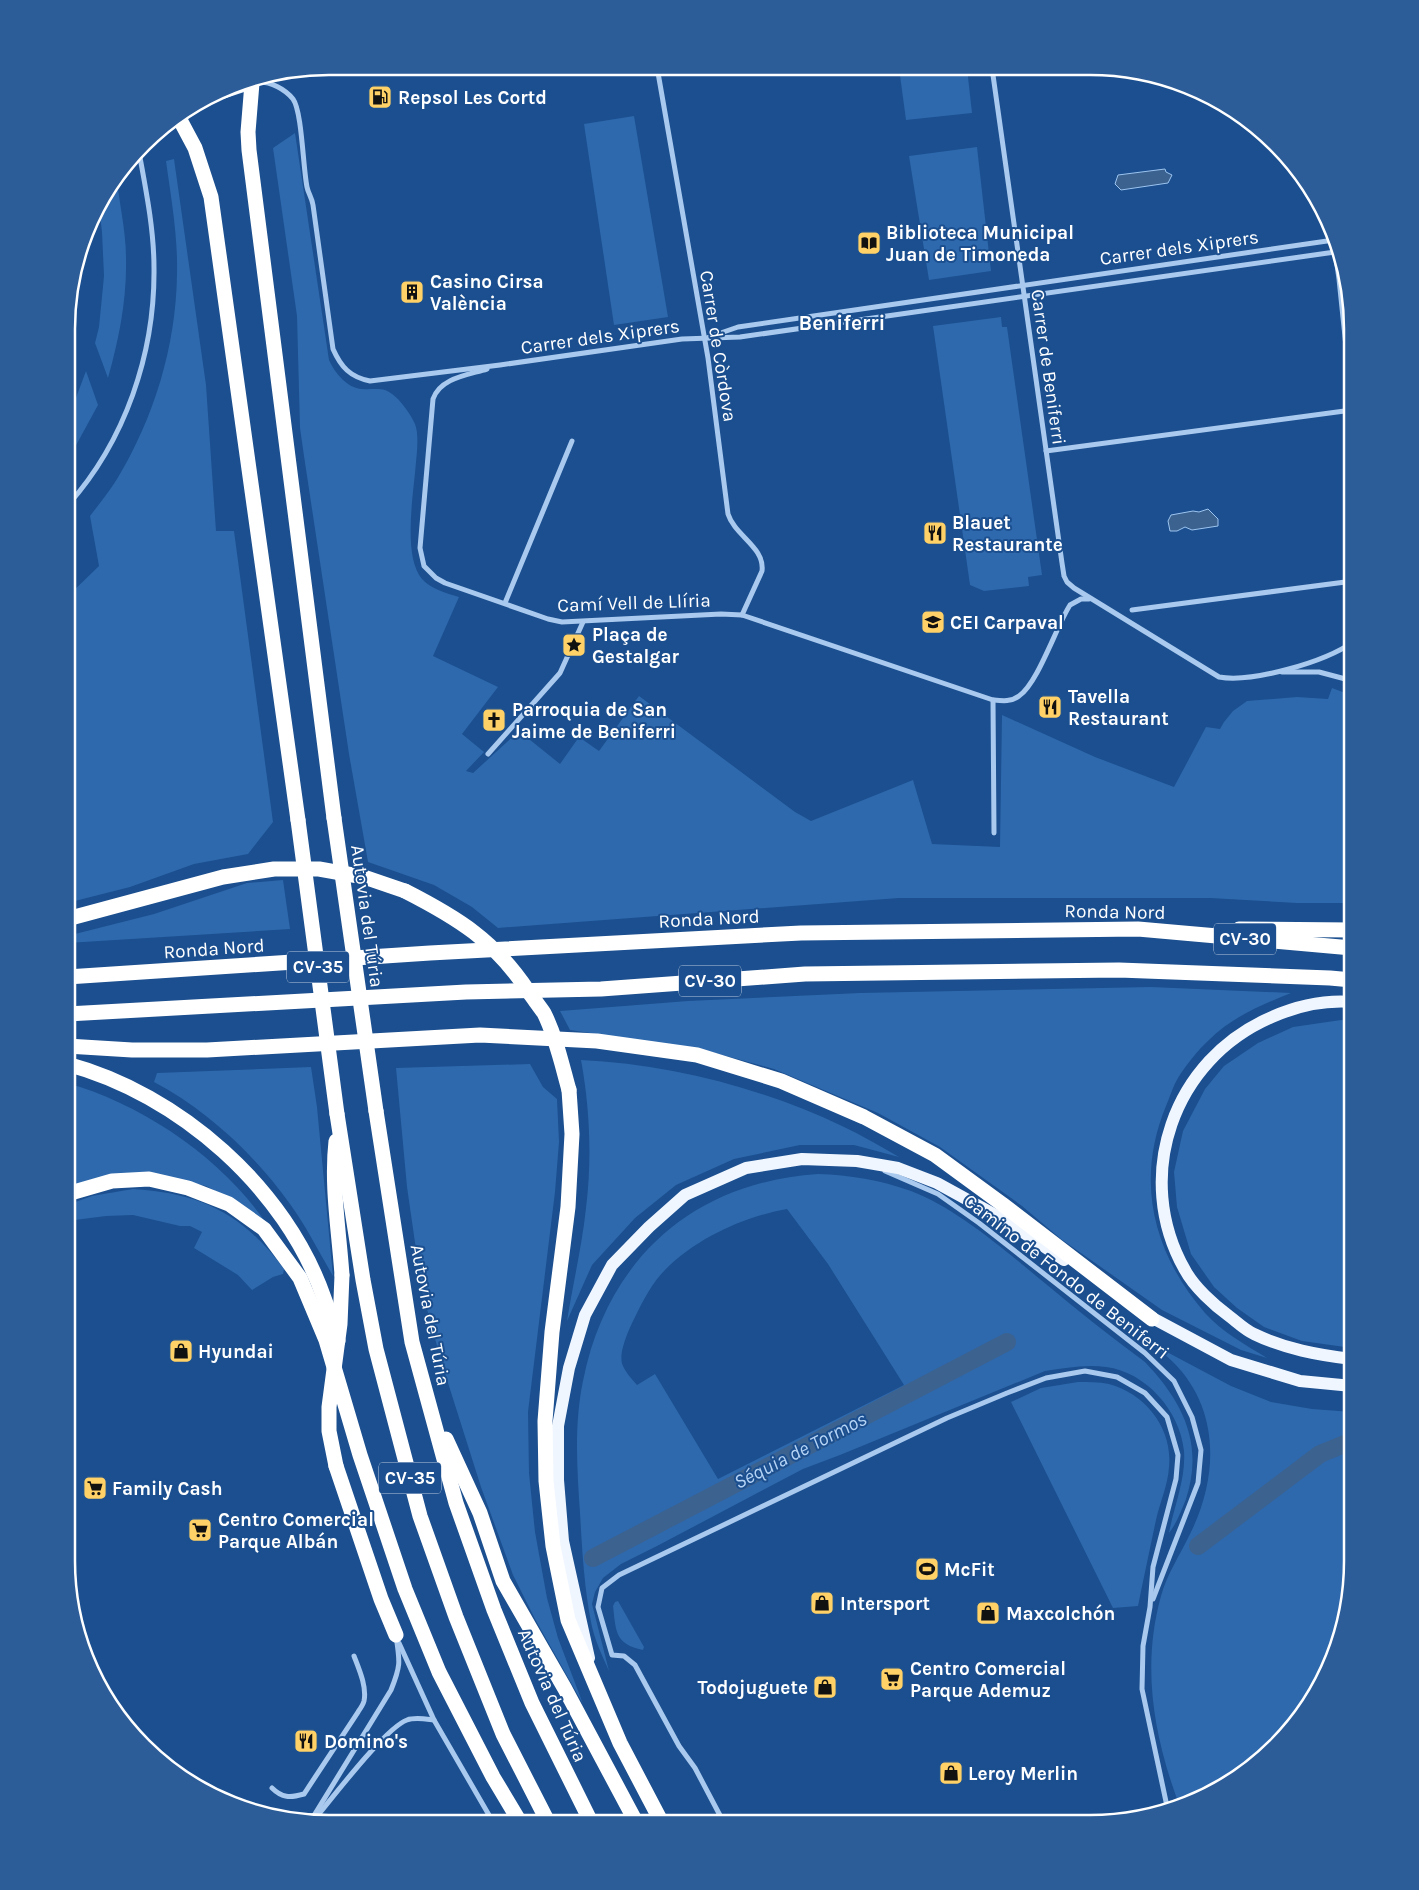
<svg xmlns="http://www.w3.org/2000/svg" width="1419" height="1890" font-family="Karla,sans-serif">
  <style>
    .green { fill: #2e69ad; fill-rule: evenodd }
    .water { fill: #3c6290; stroke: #9cc4f0 }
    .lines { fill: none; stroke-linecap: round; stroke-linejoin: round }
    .canal { stroke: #3c6290; stroke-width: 18 }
    .street { stroke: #a9c9ee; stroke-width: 5 }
    .primary { stroke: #f0f6ff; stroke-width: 12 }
    .highway { stroke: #fff; stroke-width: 15 }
    .highway-bridge { stroke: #fff; stroke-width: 15 }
    .labels { text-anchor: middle; stroke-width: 4; stroke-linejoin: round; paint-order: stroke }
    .shield { fill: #1b4f8f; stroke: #bbcadd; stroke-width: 1 }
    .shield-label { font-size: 18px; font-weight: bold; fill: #fff }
    .poi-label { font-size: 19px; font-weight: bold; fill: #fff; stroke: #1b4f8f; text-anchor: start }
    .street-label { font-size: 19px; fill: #fff; stroke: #1b4f8f }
    .water-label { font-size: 20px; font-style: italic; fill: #b5d3f5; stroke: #1b4f8f }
    .quarter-label { font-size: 21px; font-weight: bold; fill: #fff; stroke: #1b4f8f }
    .rim { fill: none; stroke: #fff; stroke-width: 2.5 }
  </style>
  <rect width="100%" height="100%" fill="#1b4f8f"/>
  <g class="green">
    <path d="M899 68H967L972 113 906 120Z"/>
    <path d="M634 116 668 317 614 325 584 124Z"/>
    <path d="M295 133 329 360C335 373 347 388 362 389 369 390 378 388 385 390 397 394 410 413 415 424 419 434 417 452 416 462 414 492 402 555 422 579 431 589 446 593 459 597L433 656 498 687 462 734 484 752 466 771 473 773 519 731 560 764 579 737 599 751 639 696 795 812 811 821 913 780 932 844 1000 847 1002 715 1095 757 1174 787 1206 727 1220 729 1224 722 1233 711 1247 701 1297 697 1328 699 1332 688 1348 694 1353 688 1352 903H1297L1210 898H899L498 928 472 907 434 885 368 862 349 754 304 456 300 428 297 316 273 148Z"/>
    <path d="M977 147 991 271 929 280 909 156Z"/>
    <path d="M174 159 206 385 216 531H234L273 822 248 854 194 864 130 887 67 903 68 596 99 566 90 516C99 504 109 492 117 479 154 418 176 346 177 274 178 236 171 198 166 161Z"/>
    <path d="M117 181C120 207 126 232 126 258 127 299 119 339 108 378L95 343 99 327 104 276 102 232 99 206Z"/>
    <path d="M1001 317 1002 327H1007L1042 575 1028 577 1029 586 984 591 970 585 933 326Z"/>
    <path d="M86 371 98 405 68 460V419Z"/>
    <path d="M283 880 290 929 67 943V936L154 914 247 883Z"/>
    <path d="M1151 987 1291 993C1261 1005 1232 1017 1209 1040 1198 1050 1186 1065 1178 1078 1173 1086 1170 1097 1166 1106 1135 1181 1153 1253 1205 1313 1222 1332 1246 1345 1267 1358L1241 1350 1162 1310 1061 1239 1022 1206 940 1147 878 1113 774 1069 704 1050 570 1030 560 1011 688 1001 860 993Z"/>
    <path d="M1341 1020 1352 1021V1348L1302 1341 1264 1327 1237 1308 1214 1287 1191 1254 1177 1207 1174 1172 1183 1131 1205 1089 1224 1066 1258 1043 1293 1027Z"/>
    <path d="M581 1060C669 1064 762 1088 842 1126 861 1135 880 1146 899 1157L854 1145H800L734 1159 676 1185 635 1218 592 1265 567 1321C573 1283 582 1246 586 1208 592 1159 590 1109 581 1060Z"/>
    <path d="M530 1064 543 1087 557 1099 559 1142 555 1192 528 1412 529 1473 535 1532 547 1598 558 1638 583 1704 535 1619 513 1575 481 1487 442 1364 422 1291 407 1187 396 1068Z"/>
    <path d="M311 1067 317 1107 333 1276C319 1252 306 1226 290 1204 255 1155 207 1110 154 1082L157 1073Z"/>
    <path d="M67 1083C142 1104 222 1158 266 1223L235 1201 206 1186 176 1179 67 1187Z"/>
    <path d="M818 1174C850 1175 880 1180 911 1191 957 1208 1008 1253 1046 1284 1078 1311 1111 1337 1145 1362 1183 1402 1204 1444 1186 1499 1181 1511 1177 1523 1169 1533 1174 1506 1186 1479 1184 1451 1180 1411 1146 1372 1106 1367 1086 1364 1065 1368 1045 1371L840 1455 803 1469 657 1546 621 1564 603 1578 595 1592 592 1604 609 1671C602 1655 594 1639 591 1622 584 1586 582 1548 580 1513 577 1469 574 1424 583 1381 607 1259 694 1182 818 1174ZM787 1209 828 1264 904 1385 718 1479 655 1374 637 1385C632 1379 626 1373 623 1366 617 1354 630 1327 636 1315 644 1299 652 1283 665 1270 697 1238 743 1217 787 1209Z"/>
    <path d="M133 1189C201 1193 243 1214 284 1269L283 1274 273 1277 252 1290 238 1275 194 1248 202 1232 190 1226H180L133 1215 106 1216 67 1221V1205L92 1196Z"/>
    <path d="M1150 1343 1231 1386 1271 1402 1312 1409 1352 1412V1579L1339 1645 1309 1707 1264 1758 1207 1797 1180 1807C1154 1738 1141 1668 1161 1596 1167 1574 1180 1555 1190 1534 1218 1478 1221 1410 1173 1362 1166 1355 1158 1349 1150 1343Z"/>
    <path d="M1078 1382C1088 1382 1099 1382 1109 1384 1146 1394 1173 1429 1169 1467 1168 1485 1160 1502 1156 1520 1150 1548 1144 1577 1138 1606L1113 1608 1011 1402 1041 1388Z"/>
    <path d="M618 1601 644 1647 643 1650C615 1644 616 1632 613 1606L615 1602Z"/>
  </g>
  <g class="water">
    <path d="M1165 169 1166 172 1172 175 1168 183 1121 190 1115 184 1118 175Z"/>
    <path d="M1208 509 1218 519V526L1192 530 1185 527 1177 531H1170L1168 521 1171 515 1193 511 1199 512Z"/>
  </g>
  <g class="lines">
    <g class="canal">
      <path d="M1198 1546 1320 1454 1352 1441"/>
      <path d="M593 1558 1007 1342"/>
    </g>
    <g class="street">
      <path d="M657 67 708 358 728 514C735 536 765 547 762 571L742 615"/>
      <path d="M992 68 1062 563 1064 576 1067 582 1074 588 1219 677C1252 683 1325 662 1353 642"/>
      <path d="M259 82C271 82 285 89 293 99 302 111 303 168 307 187 308 193 312 198 313 205L333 349C341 367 350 377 370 381L500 365 682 339 740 337 1335 252"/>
      <path d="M1332 230 1339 279 1353 414"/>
      <path d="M709 337 738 327 1334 240"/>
      <path d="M487 369C468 375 440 378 433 399L420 548 424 566 436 578 445 583 548 619 562 622 721 614 742 615 993 700C1003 701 1011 702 1019 696 1038 683 1056 627 1070 605L1081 599H1089"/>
      <path d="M1046 451 1352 410"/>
      <path d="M68 505C125 441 155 354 154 268 154 230 146 190 139 152"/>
      <path d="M505 603 572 441"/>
      <path d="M1132 610 1353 581"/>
      <path d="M1282 672H1319L1353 681"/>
      <path d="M993 700 994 833"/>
      <path d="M488 754 560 673 583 622"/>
      <path d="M885 1171 938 1194 979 1223 1145 1353 1174 1381 1192 1417 1201 1450 1198 1483 1153 1599"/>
      <path d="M399 1643 434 1720 493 1822"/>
      <path d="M272 1788C282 1798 290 1798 304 1794L358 1712C360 1709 363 1705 364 1701 367 1687 359 1669 354 1656"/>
      <path d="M313 1821C331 1800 385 1728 407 1720 415 1717 425 1719 434 1720"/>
      <path d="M310 1822 391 1690C401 1665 400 1662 396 1636"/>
      <path d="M724 1823 695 1768 679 1746 635 1665 624 1656 612 1655 598 1607 602 1588 619 1575 947 1418 1007 1393 1046 1378 1085 1371 1117 1377 1145 1393 1167 1417 1178 1455 1176 1479 1153 1567 1150 1607 1143 1646 1142 1689 1168 1811"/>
    </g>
    <g class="primary">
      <path d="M222 93 252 83 260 78"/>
      <path d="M1145 1314 1231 1360 1300 1381 1352 1386"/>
      <path d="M1352 1359C1318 1355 1285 1349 1254 1334 1245 1330 1237 1322 1229 1316 1214 1305 1194 1287 1185 1270 1132 1177 1173 1059 1272 1017 1297 1006 1325 1000 1352 1002"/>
      <path d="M589 1658 563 1541 558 1480V1426L569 1368 585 1315 612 1265 649 1227 685 1195 746 1168 802 1159 857 1161 898 1168 937 1183 1008 1222 1064 1260"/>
    </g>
    <g class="highway">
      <path d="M252 83 248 132 249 150 334 818"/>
      <path d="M179 118 195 148 211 197 298 820"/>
      <path d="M67 919 223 877 274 869H319L364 877 405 891"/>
      <path d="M1239 929 1352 930"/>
      <path d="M67 977 430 953 801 933 1138 929 1352 948"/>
      <path d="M67 1014 466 992 601 989 805 974 1119 970 1330 978 1352 980"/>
      <path d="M67 1046 132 1050H207L480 1035 597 1041 697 1055 781 1081 864 1117 935 1155 1002 1204 1152 1319"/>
      <path d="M67 1064C179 1094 286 1188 324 1298 329 1312 336 1327 338 1341"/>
      <path d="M569 1090 572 1134 568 1207 552 1332 545 1421 546 1481 553 1546 568 1620 620 1743 662 1823"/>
      <path d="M376 1111 412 1342 456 1503 494 1610 532 1703 591 1822"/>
      <path d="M337 1114 363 1280 376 1349 420 1516 456 1617 503 1734 548 1822"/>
      <path d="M336 1141C331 1185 339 1231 342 1275"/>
      <path d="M67 1194 112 1181 149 1179 188 1188 229 1204 264 1229 300 1278 326 1340 360 1455 405 1589 439 1672 493 1777 520 1822"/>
      <path d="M446 1439 480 1513 503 1581 565 1689 636 1822"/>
      <path d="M336 1466 381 1599 396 1635"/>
    </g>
    <g class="highway-bridge">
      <path d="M334 818 376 1111"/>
      <path d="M298 820 337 1114"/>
      <path d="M405 891C458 918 495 941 528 991 533 998 539 1006 544 1013 556 1037 562 1065 569 1090"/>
      <path d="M336 1466 329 1431V1407L340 1324 342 1275"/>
    </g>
  </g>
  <defs>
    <g id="fuel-square" transform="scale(1.25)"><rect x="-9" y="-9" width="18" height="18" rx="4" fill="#ffd166" stroke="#1b4f8f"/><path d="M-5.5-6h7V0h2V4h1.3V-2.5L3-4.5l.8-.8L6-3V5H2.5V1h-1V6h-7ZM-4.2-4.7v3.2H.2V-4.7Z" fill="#111"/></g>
    <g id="library-square" transform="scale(1.25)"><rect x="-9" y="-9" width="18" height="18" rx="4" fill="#ffd166" stroke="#1b4f8f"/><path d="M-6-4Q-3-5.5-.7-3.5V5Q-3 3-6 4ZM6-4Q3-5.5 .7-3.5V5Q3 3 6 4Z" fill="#111"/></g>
    <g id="building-square" transform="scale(1.25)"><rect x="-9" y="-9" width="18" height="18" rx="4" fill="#ffd166" stroke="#1b4f8f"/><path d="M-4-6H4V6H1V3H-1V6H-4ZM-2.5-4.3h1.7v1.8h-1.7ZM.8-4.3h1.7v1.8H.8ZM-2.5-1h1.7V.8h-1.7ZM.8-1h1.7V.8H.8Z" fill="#111"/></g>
    <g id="restaurant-square" transform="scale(1.25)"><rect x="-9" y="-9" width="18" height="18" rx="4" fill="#ffd166" stroke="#1b4f8f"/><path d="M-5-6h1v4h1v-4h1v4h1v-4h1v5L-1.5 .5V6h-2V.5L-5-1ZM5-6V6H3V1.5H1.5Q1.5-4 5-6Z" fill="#111"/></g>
    <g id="school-square" transform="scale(1.25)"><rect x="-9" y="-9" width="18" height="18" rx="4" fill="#ffd166" stroke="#1b4f8f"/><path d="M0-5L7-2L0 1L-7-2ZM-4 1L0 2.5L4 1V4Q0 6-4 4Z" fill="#111"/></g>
    <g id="sight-square" transform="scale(1.25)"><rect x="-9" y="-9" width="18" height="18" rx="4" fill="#ffd166" stroke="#1b4f8f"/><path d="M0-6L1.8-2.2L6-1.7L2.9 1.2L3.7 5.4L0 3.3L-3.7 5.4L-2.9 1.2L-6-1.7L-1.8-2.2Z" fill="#111"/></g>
    <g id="church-square" transform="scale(1.25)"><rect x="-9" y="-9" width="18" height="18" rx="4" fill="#ffd166" stroke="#1b4f8f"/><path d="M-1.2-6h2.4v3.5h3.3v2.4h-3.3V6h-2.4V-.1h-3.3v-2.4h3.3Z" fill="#111"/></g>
    <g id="shop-square" transform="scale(1.25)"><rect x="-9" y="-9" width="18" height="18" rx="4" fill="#ffd166" stroke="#1b4f8f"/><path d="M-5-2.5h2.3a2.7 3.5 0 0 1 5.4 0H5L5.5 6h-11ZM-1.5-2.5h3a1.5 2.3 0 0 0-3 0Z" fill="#111"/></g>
    <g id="supermarket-square" transform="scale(1.25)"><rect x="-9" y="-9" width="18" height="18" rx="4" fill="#ffd166" stroke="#1b4f8f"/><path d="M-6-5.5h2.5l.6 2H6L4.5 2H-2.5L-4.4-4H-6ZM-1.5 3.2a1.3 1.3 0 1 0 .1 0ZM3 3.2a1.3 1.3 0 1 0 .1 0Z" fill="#111"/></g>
    <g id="stadium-square" transform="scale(1.25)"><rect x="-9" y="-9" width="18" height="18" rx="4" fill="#ffd166" stroke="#1b4f8f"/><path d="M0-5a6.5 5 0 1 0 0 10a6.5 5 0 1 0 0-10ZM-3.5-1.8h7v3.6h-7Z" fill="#111"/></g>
  </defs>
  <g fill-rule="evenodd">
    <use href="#fuel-square" x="380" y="97"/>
    <use href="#library-square" x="869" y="243"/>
    <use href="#building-square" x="412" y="292"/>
    <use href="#restaurant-square" x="935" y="533"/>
    <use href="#school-square" x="933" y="622"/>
    <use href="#sight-square" x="574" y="645"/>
    <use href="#restaurant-square" x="1050" y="707"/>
    <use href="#church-square" x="494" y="720"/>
    <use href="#shop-square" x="181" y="1351"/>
    <use href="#supermarket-square" x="95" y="1488"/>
    <use href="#supermarket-square" x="200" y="1530"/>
    <use href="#stadium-square" x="927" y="1569"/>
    <use href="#shop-square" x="822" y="1603"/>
    <use href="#shop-square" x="988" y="1613"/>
    <use href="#supermarket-square" x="892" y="1679"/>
    <use href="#shop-square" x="825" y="1687"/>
    <use href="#restaurant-square" x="306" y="1741"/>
    <use href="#shop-square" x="951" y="1773"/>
  </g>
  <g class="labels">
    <g class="shield">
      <rect x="1214" y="923.5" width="62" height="31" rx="4"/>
      <rect x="287" y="951.5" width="62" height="31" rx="4"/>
      <rect x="679" y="965.5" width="62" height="31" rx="4"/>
      <rect x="379" y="1462.5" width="62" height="31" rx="4"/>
    </g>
    <g class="shield-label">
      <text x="1245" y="945">CV-30</text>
      <text x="318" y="973">CV-35</text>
      <text x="710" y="987">CV-30</text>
      <text x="410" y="1484">CV-35</text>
    </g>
    <g class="poi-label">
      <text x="398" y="104">Repsol Les Cortd</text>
      <text x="886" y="239">Biblioteca Municipal<tspan x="886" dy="22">Juan de Timoneda</tspan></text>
      <text x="430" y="288">Casino Cirsa<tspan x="430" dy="22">València</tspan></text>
      <text x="952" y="529">Blauet<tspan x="952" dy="22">Restaurante</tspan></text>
      <text x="950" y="629">CEI Carpaval</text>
      <text x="592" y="641">Plaça de<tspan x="592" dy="22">Gestalgar</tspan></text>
      <text x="1068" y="703">Tavella<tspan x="1068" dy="22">Restaurant</tspan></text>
      <text x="512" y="716">Parroquia de San<tspan x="512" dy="22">Jaime de Beniferri</tspan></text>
      <text x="198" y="1358">Hyundai</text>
      <text x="112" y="1495">Family Cash</text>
      <text x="218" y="1526">Centro Comercial<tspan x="218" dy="22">Parque Albán</tspan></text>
      <text x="944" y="1576">McFit</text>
      <text x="840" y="1610">Intersport</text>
      <text x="1006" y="1620">Maxcolchón</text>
      <text x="910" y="1675">Centro Comercial<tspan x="910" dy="22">Parque Ademuz</tspan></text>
      <text x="808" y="1694" text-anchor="end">Todojuguete</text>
      <text x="324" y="1748">Domino's</text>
      <text x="968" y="1780">Leroy Merlin</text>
    </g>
    <g class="street-label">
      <text transform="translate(1179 247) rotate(-8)" y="7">Carrer dels Xiprers</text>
      <text transform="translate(600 336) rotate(-8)" y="7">Carrer dels Xiprers</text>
      <text transform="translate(719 346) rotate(81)" y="7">Carrer de Còrdova</text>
      <text transform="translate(1049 367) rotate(82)" y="7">Carrer de Beniferri</text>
      <text transform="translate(634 602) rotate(-2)" y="7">Camí Vell de Llíria</text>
      <text transform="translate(1115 911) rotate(1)" y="7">Ronda Nord</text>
      <text transform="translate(368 916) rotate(82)" y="7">Autovia del Túria</text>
      <text transform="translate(709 918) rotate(-3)" y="7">Ronda Nord</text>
      <text transform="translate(214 948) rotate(-4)" y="7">Ronda Nord</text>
      <text transform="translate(1067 1276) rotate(38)" y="7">Camino de Fondo de Beniferri</text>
      <text transform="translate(431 1315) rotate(79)" y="7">Autovia del Túria</text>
      <text transform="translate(553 1695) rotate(66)" y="7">Autovia del Túria</text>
    </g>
    <g class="water-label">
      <text transform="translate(800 1450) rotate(-27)" y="7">Séquia de Tormos</text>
    </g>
    <g class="quarter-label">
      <text x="842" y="330">Beniferri</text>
    </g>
  </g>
  <path d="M0 0H1419V1890H0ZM329 75H1090A254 254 0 0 1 1344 329V1561A254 254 0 0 1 1090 1815H329A254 254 0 0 1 75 1561V329A254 254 0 0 1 329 75Z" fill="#2d5d98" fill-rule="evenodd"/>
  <path class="rim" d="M329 75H1090A254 254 0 0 1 1344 329V1561A254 254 0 0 1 1090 1815H329A254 254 0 0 1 75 1561V329A254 254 0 0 1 329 75Z"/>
</svg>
